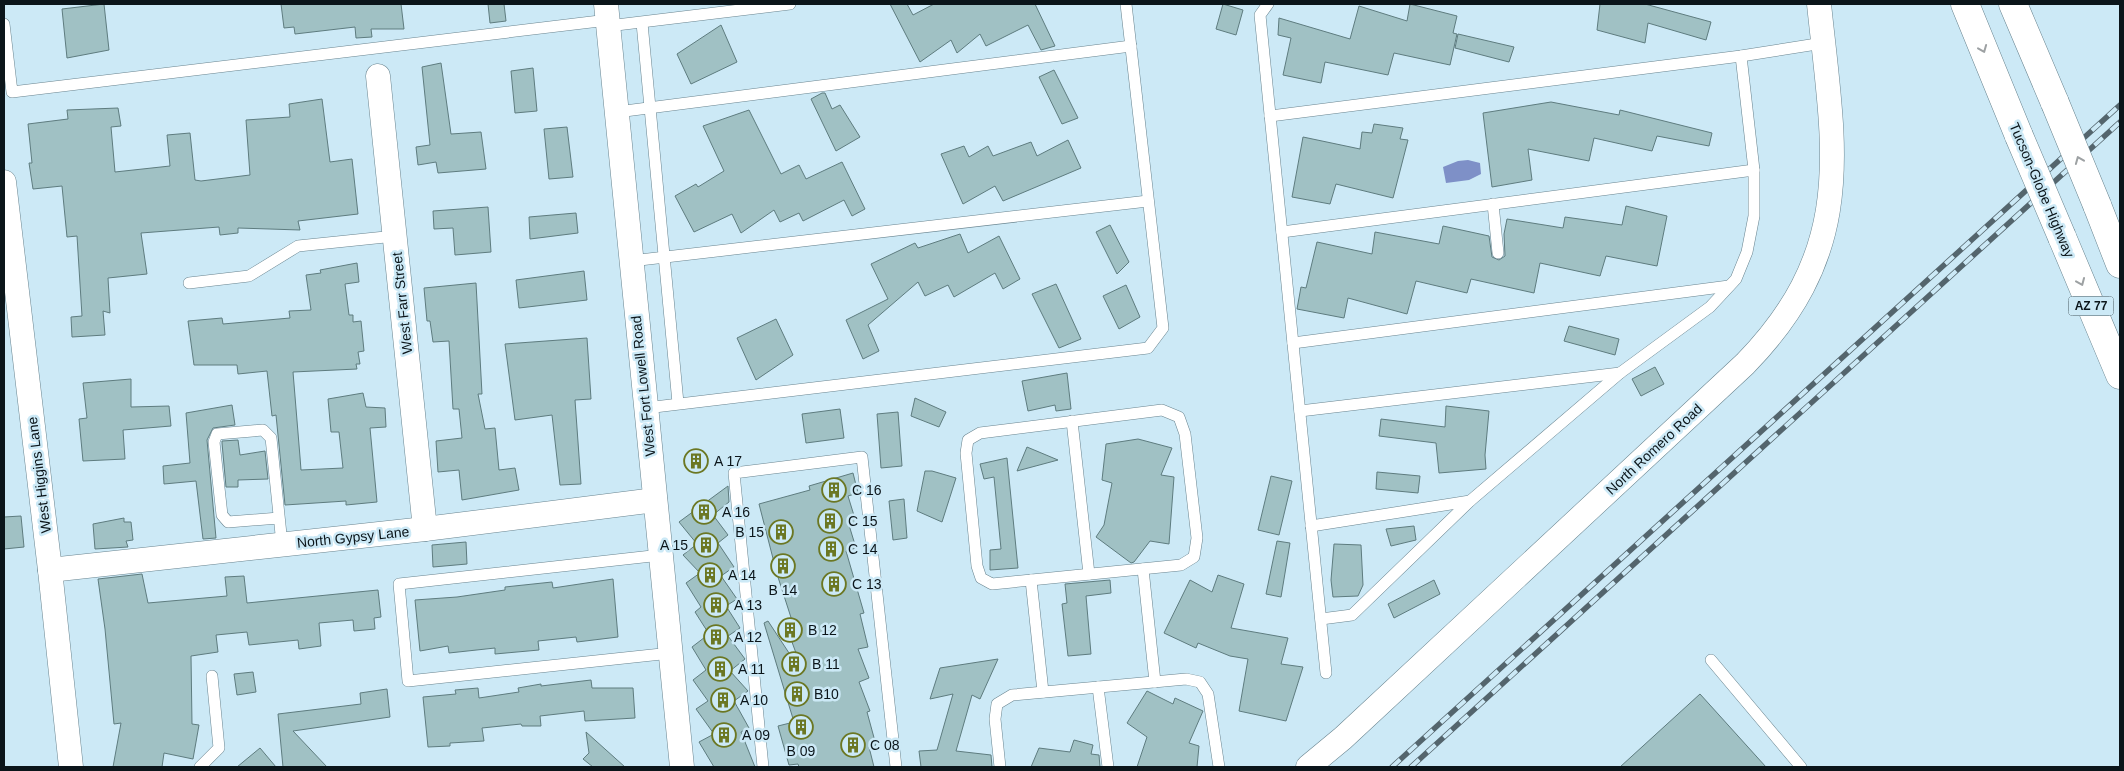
<svg xmlns="http://www.w3.org/2000/svg" width="2124" height="771" font-family="Arial,sans-serif">
  <style>
    .water { fill: #7e90c7 }
    .building { fill: #a0c1c4; stroke: #5e7c7f }
    .lines { fill: none; stroke-linecap: round; stroke-linejoin: round }
    .lane-casing { stroke: #69848f; stroke-width: 12 }
    .street-casing { stroke: #69848f; stroke-width: 25 }
    .highway-casing { stroke: #69848f; stroke-width: 29 }
    .lane { stroke: #fff; stroke-width: 11 }
    .street { stroke: #fff; stroke-width: 24 }
    .highway { stroke: #fff; stroke-width: 28 }
    .rail-casing { stroke: #54656d; stroke-width: 5.5 }
    .rail { stroke: #cce9f6; stroke-width: 4; stroke-dasharray: 11; stroke-linecap: butt }
    .highway-bridge-casing { stroke: #69848f; stroke-width: 29; stroke-linecap: butt }
    .highway-bridge { stroke: #fff; stroke-width: 28 }
    .oneway { stroke: #9da1a3 }
    .labels { text-anchor: middle; stroke-width: 5; stroke-linejoin: round; paint-order: stroke }
    .shield { fill: #cce9f6; stroke: #45555c; stroke-width: 1 }
    .shield-label { font-size: 12px; font-weight: bold; fill: #0b151a }
    .street-label { font-size: 14px; fill: #0b151a; stroke: #cce9f6 }
    .poi-label { font-size: 14px; fill: #0b151a; stroke: #cce9f6; text-anchor: start }
  </style>
  <rect width="100%" height="100%" fill="#cce9f6"/>
  <path class="water" d="M1468 160 1480 163 1481 174 1469 180 1446 183 1443 167 1458 161Z"/>
  <g class="building">
    <path d="M104 4 109 50 67 58 62 9Z"/>
    <path d="M281 4H401L404 29H371L372 37 356 38 355 27 295 34 294 27 284 28Z"/>
    <path d="M488 4H504L506 21 490 23Z"/>
    <path d="M890 4H907L913 15 934 4H1035L1055 46 1041 50 1028 25 986 46 980 34 957 53 951 40 920 62Z"/>
    <path d="M1223 4 1243 10 1236 35 1216 29Z"/>
    <path d="M1410 4 1457 16 1453 33 1457 34 1450 65 1394 53 1388 75 1325 62 1321 83 1283 75 1291 38 1278 35 1279 18 1350 39 1359 6 1407 21Z"/>
    <path d="M1600 4H1645L1711 22 1706 40 1648 23 1645 43 1597 30Z"/>
    <path d="M721 25 737 62 691 84 677 54Z"/>
    <path d="M1458 34 1514 47 1509 62 1455 48Z"/>
    <path d="M441 63 451 134 481 132 486 169 438 173 436 162 418 165 416 147 430 145 422 67Z"/>
    <path d="M533 68 537 111 515 113 511 71Z"/>
    <path d="M1054 70 1078 118 1062 124 1039 77Z"/>
    <path d="M822 93H825L832 109 840 105 860 137 836 151 811 99Z"/>
    <path d="M322 99 330 162 352 159 358 214 298 221 300 230 238 228V233L220 235 219 227 141 233 147 274 108 278 110 313 103 311 105 335 72 337 71 317 82 316 77 236 67 237 62 186 33 189 29 163H32L28 124 68 119 67 110 118 108 121 126 111 127 115 172 170 166 167 135 190 133 195 180 201 181 250 175 246 120 290 117 289 104Z"/>
    <path d="M1551 102 1619 115 1620 110 1712 133 1709 146 1657 136 1652 151 1594 138 1589 161 1528 149 1532 180 1492 187 1483 113Z"/>
    <path d="M749 110 781 174 799 165 806 179 842 162 865 209 852 216 844 200 803 221 799 213 780 222 774 210 741 233 732 214 694 232 675 196 696 184 698 187 724 171 703 126Z"/>
    <path d="M1374 124 1403 128 1400 139 1408 140 1393 198 1336 184 1330 204 1292 197 1303 137 1360 149 1362 132 1372 133Z"/>
    <path d="M567 127 573 177 549 179 544 129Z"/>
    <path d="M1068 140 1081 168 1003 201 995 186 963 204 941 154 964 146 969 157 988 146 993 156 1031 142 1037 156Z"/>
    <path d="M1626 206 1667 216 1657 266 1606 256 1600 276 1540 263 1534 293 1471 279 1467 293 1416 281 1407 314 1348 298 1344 318 1297 309 1301 287 1306 288 1317 242 1372 254 1375 232 1439 244 1443 226 1489 236 1492 257 1499 260 1505 256 1504 234 1507 219 1563 228 1565 217 1622 225Z"/>
    <path d="M488 207 491 252 455 255 453 228 434 229 433 211Z"/>
    <path d="M576 213 578 233 530 239 529 217Z"/>
    <path d="M1110 225 1129 262 1117 274 1096 232Z"/>
    <path d="M960 234 968 253 999 236 1020 279 1003 289 995 273 954 297 948 285 925 296 918 282 868 325 879 351 863 359 846 320 888 299 871 264 915 243 918 248Z"/>
    <path d="M357 263 359 282 345 284 349 315H353V322L361 321 364 351 358 352 360 364H356L357 369 293 372 300 457 301 470 343 468 339 432H331L328 399 363 393 366 407 385 408 386 427 370 428 377 502 346 505V501L285 505 276 415 272 416 267 371 238 374 237 365H194L188 321 222 318 223 324 290 318 289 311 311 310 306 275 321 273 320 270Z"/>
    <path d="M584 271 587 300 519 308 516 280Z"/>
    <path d="M476 283 482 394H478L485 429 495 428 499 470 515 468 519 490 462 500 459 470 438 472 436 441 462 438 459 409H453L449 341 433 342 430 321H427L424 288Z"/>
    <path d="M1056 284 1081 339 1059 348 1032 294Z"/>
    <path d="M1126 285 1140 317 1119 329 1103 296Z"/>
    <path d="M776 319 793 355 756 380 737 338Z"/>
    <path d="M1569 326 1619 339 1615 355 1564 341Z"/>
    <path d="M587 338 591 399 575 400 581 484 560 485 552 415 515 420 505 344Z"/>
    <path d="M1655 367 1664 384 1641 396 1632 379Z"/>
    <path d="M1067 373 1071 409 1056 411 1055 405 1028 411 1022 381Z"/>
    <path d="M131 379V407L169 406 171 426 123 430 125 459 83 461 79 419 87 418 83 383Z"/>
    <path d="M915 398 946 412 939 427 911 416Z"/>
    <path d="M232 405 235 425 213 428 207 440 216 538 203 539 196 481 164 484 163 466 190 463 186 413Z"/>
    <path d="M1446 406 1489 411 1485 455 1486 469 1439 473 1436 443 1379 436 1381 419 1445 427Z"/>
    <path d="M840 409 844 438 806 443 802 414Z"/>
    <path d="M898 412 902 466 881 468 877 414Z"/>
    <path d="M1138 439 1172 448 1161 475 1174 477 1169 544 1150 541 1134 562 1131 563 1096 537 1104 525 1112 483 1102 480 1106 444Z"/>
    <path d="M238 440 240 455 265 451 268 479 238 480V487H226L222 443V441Z"/>
    <path d="M1027 447 1058 460 1017 471Z"/>
    <path d="M1007 458 1018 568 990 570V550L1001 549 994 477 984 479 980 464Z"/>
    <path d="M925 471H932L956 478 942 522 917 511Z"/>
    <path d="M1377 472 1420 476 1418 493 1376 489Z"/>
    <path d="M853 473 858 493 848 496 856 522 849 525 856 548 846 551 864 613 860 614 868 647 858 649 869 678 859 682 870 711 867 712 876 745 869 747 874 767H799L798 764 789 765 778 726 794 722 764 623 768 621 791 656 796 653 789 634 795 630 777 574 759 504 810 490 809 486Z"/>
    <path d="M1271 476 1292 481 1279 535 1258 530Z"/>
    <path d="M728 486 729 502 713 515 728 535 718 543 734 567 721 576 737 599 726 606 740 628 728 636 745 659 730 671 748 691 734 701 749 728 741 732 755 767H714L699 742 714 734 696 709 708 701 693 680 706 670 692 647 709 634 695 612 701 607 686 583 700 573 683 555 697 544 679 522Z"/>
    <path d="M904 499 907 538 893 540 889 501Z"/>
    <path d="M21 516 24 547 4 549V517Z"/>
    <path d="M124 518V522H131L133 540 126 541 128 547 95 549 93 524Z"/>
    <path d="M1414 526 1416 540 1391 546 1386 529Z"/>
    <path d="M1277 541 1290 543 1281 597 1266 594Z"/>
    <path d="M466 542 467 564 433 567 432 545Z"/>
    <path d="M1334 544 1361 545 1363 585 1358 596 1333 597 1331 580Z"/>
    <path d="M142 574 148 603 227 596 225 577 244 576 247 603 378 590 381 617 374 618 375 629 354 631 353 620 319 623 321 646 299 649 298 640 249 645 247 632 216 635 218 652 191 656 192 724 199 725 193 759 164 753 162 767H113L121 723 114 724 105 629 98 579Z"/>
    <path d="M1218 575 1244 584 1231 628 1288 638 1281 664 1303 667 1286 721 1239 711 1248 659 1230 656 1198 643 1196 648 1164 633 1190 580 1212 592Z"/>
    <path d="M613 579 618 637 577 642 576 637 538 641 539 650 495 654V648L449 653 448 646 420 651 415 600 457 597 505 590V587L552 582 553 588Z"/>
    <path d="M1110 580 1111 593 1086 596 1091 654 1068 656 1062 604 1067 603 1065 584Z"/>
    <path d="M1434 580 1440 594 1394 618 1388 604Z"/>
    <path d="M998 659 980 699 972 695 956 751 991 755 992 767H921L919 751 937 750 953 694 930 699 940 668Z"/>
    <path d="M253 672 256 692 237 695 234 674Z"/>
    <path d="M591 680 592 688H633L635 718 585 721 584 711 540 716 541 726H522L521 724 482 728 484 741 450 743V746L428 747 423 697 456 694 455 690 478 688 479 698 519 692 518 688 541 684V686Z"/>
    <path d="M387 689 390 717 293 731 327 767H283L278 714 361 704 360 693Z"/>
    <path d="M1147 691 1173 704 1175 698 1203 711 1189 743 1199 746 1197 767H1137L1147 737 1127 723Z"/>
    <path d="M1700 694 1766 767H1620Z"/>
    <path d="M586 732 625 767H593L583 759 589 753Z"/>
    <path d="M1074 740 1093 745 1091 754 1099 755 1100 767H1031L1039 748 1070 752Z"/>
    <path d="M260 748 276 767H237Z"/>
  </g>
  <g class="lines">
    <g class="lane-casing">
      <g id="lane">
        <path d="M1268 4 1260 15 1326 673"/>
        <path d="M642 23 678 403"/>
        <path d="M4 24 12 92 608 20"/>
        <path d="M608 26 790 4"/>
        <path d="M617 112 1131 46"/>
        <path d="M1270 116 1741 56 1823 43"/>
        <path d="M1493 204 1498 253"/>
        <path d="M1282 232 1754 170"/>
        <path d="M631 261 1148 201"/>
        <path d="M189 283 249 276 298 246 395 236"/>
        <path d="M1293 343 1729 286"/>
        <path d="M646 408 1148 348 1163 328 1126 4"/>
        <path d="M1162 410 1179 417 1185 434 1197 538 1194 557 1181 565 992 584 981 578 977 566 966 453 968 440 980 433Z"/>
        <path d="M1300 411 1620 373"/>
        <path d="M1072 421 1089 574"/>
        <path d="M279 518 228 522 222 515 214 442 217 434 263 430 271 438 282 544"/>
        <path d="M1311 526 1470 501"/>
        <path d="M661 555 399 584 408 681 671 653"/>
        <path d="M1143 569 1155 682"/>
        <path d="M1031 580 1043 692"/>
        <path d="M1321 619 1352 615 1470 501 1620 373 1710 307 1736 279 1747 252 1754 216V170L1741 56"/>
        <path d="M1711 660 1801 767"/>
        <path d="M1098 687 1108 767"/>
        <path d="M200 767 219 748 212 676"/>
        <path d="M763 767 734 473 862 457 896 767"/>
        <path d="M1000 767 995 719 997 704 1012 695 1186 679 1200 682 1208 694 1219 767"/>
      </g>
    </g>
    <g class="street-casing">
      <g id="street">
        <path d="M606 4 682 767"/>
        <path d="M378 76 425 529"/>
        <path d="M4 182 50 570 71 767"/>
        <path d="M50 570 425 529 655 500"/>
        <path d="M1308 767 1343 738 1745 364C1858 248 1834 149 1819 4"/>
      </g>
    </g>
    <g class="highway-casing">
      <g id="highway">
        <path d="M1965 4 2019 136"/>
        <path d="M2013 4 2055 103"/>
        <path d="M2097 205 2120 264"/>
        <path d="M2062 237 2120 375"/>
      </g>
    </g>
    <use href="#lane" class="lane"/>
    <use href="#street" class="street"/>
    <use href="#highway" class="highway"/>
    <g class="rail-casing">
      <g id="rail">
        <path d="M1392 767 2120 105"/>
        <path d="M1411 767 2120 122"/>
      </g>
    </g>
    <use href="#rail" class="rail"/>
    <g class="highway-bridge-casing">
      <g id="highway-bridge">
        <path d="M2055 103 2097 205"/>
        <path d="M2019 136 2062 237"/>
      </g>
    </g>
    <use href="#highway-bridge" class="highway-bridge"/>
  </g>
  <defs><path id="oneway-chevron" d="M-2-3.5L2.5 0L-2 3.5" fill="none" stroke-width="1.6" stroke-linecap="round" stroke-linejoin="round" transform="scale(1.25)"/></defs>
  <g class="oneway">
    <use href="#oneway-chevron" transform="translate(1983 49) rotate(68)"/>
    <use href="#oneway-chevron" transform="translate(2079 160) rotate(-112)"/>
    <use href="#oneway-chevron" transform="translate(2081 282) rotate(67)"/>
  </g>
  <defs>
    <g id="building-ring" transform="scale(1.25)"><circle r="9.5" fill="#cce9f6" stroke="#6b7723" stroke-width="1.5"/><path d="M-4-6H4V6H1V3H-1V6H-4ZM-2.5-4.3h1.7v1.8h-1.7ZM.8-4.3h1.7v1.8H.8ZM-2.5-1h1.7V.8h-1.7ZM.8-1h1.7V.8H.8Z" fill="#6b7723"/></g>
  </defs>
  <g fill-rule="evenodd">
    <use href="#building-ring" x="696" y="461"/>
    <use href="#building-ring" x="834" y="490"/>
    <use href="#building-ring" x="704" y="512"/>
    <use href="#building-ring" x="830" y="521"/>
    <use href="#building-ring" x="781" y="532"/>
    <use href="#building-ring" x="706" y="545"/>
    <use href="#building-ring" x="831" y="549"/>
    <use href="#building-ring" x="783" y="566"/>
    <use href="#building-ring" x="710" y="575"/>
    <use href="#building-ring" x="834" y="584"/>
    <use href="#building-ring" x="716" y="605"/>
    <use href="#building-ring" x="790" y="630"/>
    <use href="#building-ring" x="716" y="637"/>
    <use href="#building-ring" x="794" y="664"/>
    <use href="#building-ring" x="720" y="669"/>
    <use href="#building-ring" x="797" y="694"/>
    <use href="#building-ring" x="723" y="700"/>
    <use href="#building-ring" x="801" y="727"/>
    <use href="#building-ring" x="724" y="735"/>
    <use href="#building-ring" x="853" y="745"/>
  </g>
  <g class="labels">
    <rect class="shield" x="2068.5" y="296.5" width="45" height="19" rx="4"/>
    <g class="shield-label">
      <text x="2091" y="310">AZ 77</text>
    </g>
    <g class="street-label">
      <text transform="translate(2042 190) rotate(67)" y="5">Tucson-Globe Highway</text>
      <text transform="translate(402 303) rotate(-96)" y="5">West Farr Street</text>
      <text transform="translate(643 386) rotate(-96)" y="5">West Fort Lowell Road</text>
      <text transform="translate(1654 449) rotate(-43)" y="5">North Romero Road</text>
      <text transform="translate(39 475) rotate(-97)" y="5">West Higgins Lane</text>
      <text transform="translate(353 537) rotate(-6)" y="5">North Gypsy Lane</text>
    </g>
    <g class="poi-label">
      <text x="714" y="466">A 17</text>
      <text x="852" y="495">C 16</text>
      <text x="722" y="517">A 16</text>
      <text x="848" y="526">C 15</text>
      <text x="764" y="537" text-anchor="end">B 15</text>
      <text x="688" y="550" text-anchor="end">A 15</text>
      <text x="848" y="554">C 14</text>
      <text x="728" y="580">A 14</text>
      <text x="852" y="589">C 13</text>
      <text x="783" y="595" text-anchor="middle">B 14</text>
      <text x="734" y="610">A 13</text>
      <text x="808" y="635">B 12</text>
      <text x="734" y="642">A 12</text>
      <text x="812" y="669">B 11</text>
      <text x="738" y="674">A 11</text>
      <text x="814" y="699">B10</text>
      <text x="740" y="705">A 10</text>
      <text x="742" y="740">A 09</text>
      <text x="870" y="750">C 08</text>
      <text x="801" y="756" text-anchor="middle">B 09</text>
    </g>
  </g>
  <rect width="2124" height="771" fill="none" stroke="#0b151a" stroke-width="10"/>
</svg>
